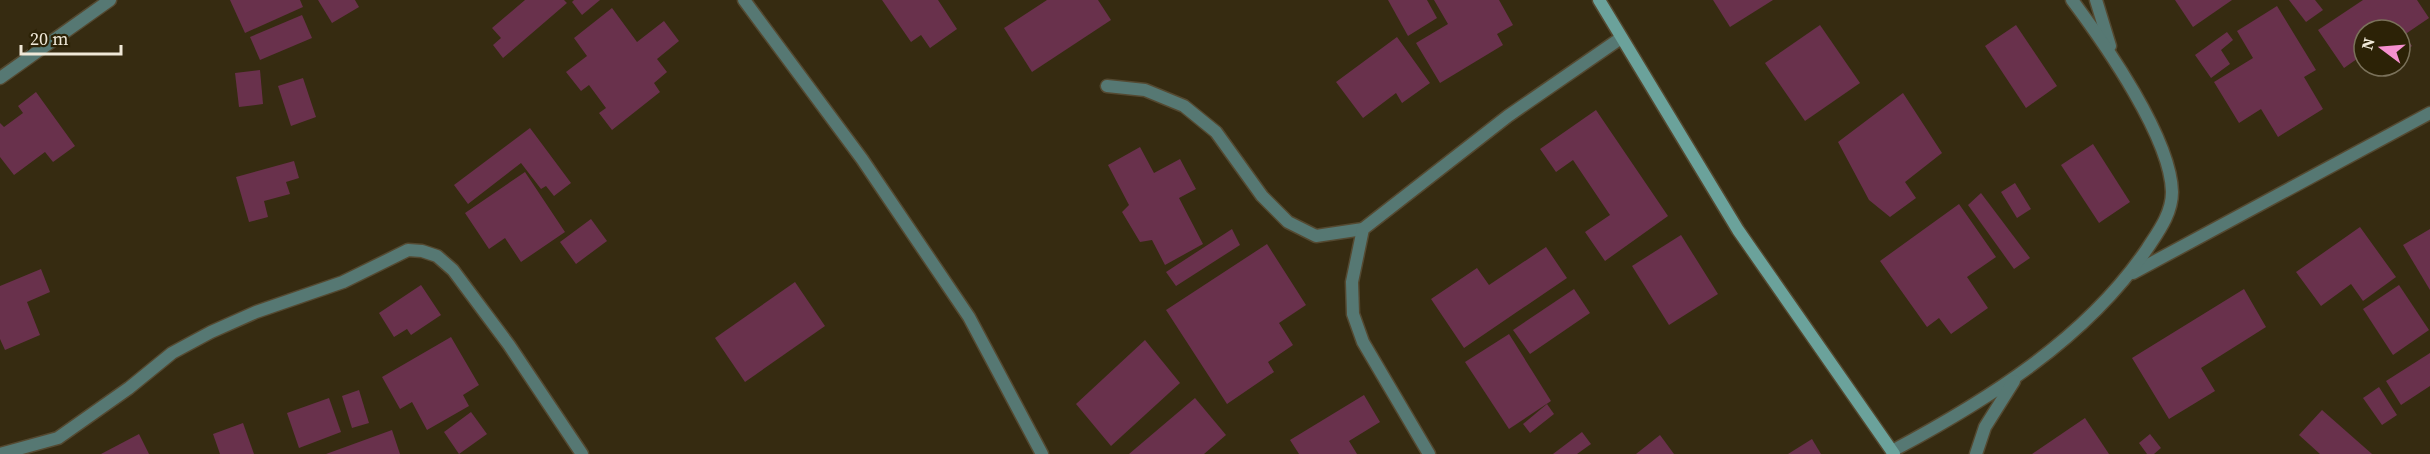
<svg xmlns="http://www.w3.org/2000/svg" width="2430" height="454" font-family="'Source Serif 4',serif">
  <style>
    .building { fill: #69314c }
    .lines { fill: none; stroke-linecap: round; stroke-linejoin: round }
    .street-casing { stroke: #544931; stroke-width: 15 }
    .secondary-casing { stroke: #544931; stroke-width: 15 }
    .street { stroke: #567873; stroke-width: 12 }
    .secondary { stroke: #6ba29b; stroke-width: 12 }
  </style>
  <rect width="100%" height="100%" fill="#362b11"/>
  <g class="building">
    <path d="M230 0H300L303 7 245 33Z"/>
    <path d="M318 0H355L359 7 332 23Z"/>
    <path d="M525 0H564L567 3 503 58 493 45 501 38 492 28Z"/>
    <path d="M574 0H600L582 15 572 2Z"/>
    <path d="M882 0H938L957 29 930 48 921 35 911 42Z"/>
    <path d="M1047 0H1098L1111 20 1032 72 1004 28Z"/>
    <path d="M1388 0H1427L1437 18 1408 36Z"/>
    <path d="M1434 0H1499L1513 25 1497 34 1503 45 1440 83 1416 43 1448 24Z"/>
    <path d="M1713 0H1773L1730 27Z"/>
    <path d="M2175 0H2232L2193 27Z"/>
    <path d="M2289 0H2315L2323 10 2306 22Z"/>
    <path d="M2363 0H2417L2429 18 2404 35 2412 46 2400 55V30H2364V54L2344 68 2318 30Z"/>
    <path d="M2277 6 2316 70 2304 77 2323 109 2278 137 2261 109 2239 123 2214 82 2253 58 2237 31Z"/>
    <path d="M612 8 637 42 664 21 679 41 657 59 667 72 654 83 660 92 612 130 599 113 606 108 589 85 581 91 566 72 587 56 574 38Z"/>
    <path d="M302 15 312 38 260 60 250 37Z"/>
    <path d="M1820 25 1860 83 1805 121 1765 63Z"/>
    <path d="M2016 25 2057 86 2026 108 1985 46Z"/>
    <path d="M2227 32 2233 40 2221 50 2230 64 2211 78 2195 55Z"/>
    <path d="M1397 37 1430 83 1402 103 1396 93 1363 118 1336 82Z"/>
    <path d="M260 70 263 104 239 107 235 73Z"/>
    <path d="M303 78 316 117 291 126 278 86Z"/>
    <path d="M36 92 75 146 53 162 45 152 14 175 0 157V123L4 127 23 113 18 106Z"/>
    <path d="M1903 93 1942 153 1905 182 1916 198 1890 217 1869 200 1838 142Z"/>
    <path d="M1596 110 1668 216 1605 261 1585 232 1610 215 1573 160 1556 172 1540 149Z"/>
    <path d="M530 128 571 183 554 196 546 186 541 189 521 163 468 204 454 185Z"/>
    <path d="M2093 144 2130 202 2099 223 2061 165Z"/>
    <path d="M1140 147 1154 173 1180 159 1196 189 1179 198 1203 244 1165 265 1152 240 1140 242 1122 212 1129 205 1108 165Z"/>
    <path d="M294 161 299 178 286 182 290 194 264 201 268 217 249 222 236 177Z"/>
    <path d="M525 172 565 232 521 262 505 238 489 249 465 213Z"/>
    <path d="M2015 183 2031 209 2017 218 2001 192Z"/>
    <path d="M1981 193 2030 258 2014 269 1968 205Z"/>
    <path d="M1959 204 1996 257 1967 277 1988 308 1951 334 1939 318 1927 327 1880 261Z"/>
    <path d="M591 219 607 241 576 264 560 242Z"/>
    <path d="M2360 227 2396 277 2363 301 2351 284 2321 306 2296 272Z"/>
    <path d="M1232 229 1240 245 1176 286 1166 272Z"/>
    <path d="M2430 229V290L2403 245Z"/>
    <path d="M1681 235 1718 294 1669 325 1632 266Z"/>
    <path d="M1267 244 1306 305 1279 323 1293 345 1268 362 1274 372 1227 404 1166 310Z"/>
    <path d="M1546 247 1567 278 1464 348 1431 299 1477 268 1489 285Z"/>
    <path d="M41 269 50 292 27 302 40 335 5 350 0 339V286Z"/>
    <path d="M795 282 825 326 745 382 715 338Z"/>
    <path d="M421 285 441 315 411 335 407 329 394 337 379 313Z"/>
    <path d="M2399 285 2429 330 2393 355 2363 309Z"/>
    <path d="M1574 289 1590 313 1530 354 1513 330Z"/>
    <path d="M2244 289 2266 327 2201 368 2215 391 2169 419 2132 358Z"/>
    <path d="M1509 334 1551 401 1509 429 1465 362Z"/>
    <path d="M451 337 479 385 463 395 469 406 427 430 412 402 400 409 382 377Z"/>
    <path d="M1145 340 1180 383 1111 446 1076 404Z"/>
    <path d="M2430 353V386L2401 405 2386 381Z"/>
    <path d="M2379 387 2397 415 2382 425 2363 398Z"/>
    <path d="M359 390 369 423 352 428 342 396Z"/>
    <path d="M1364 395 1380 422 1349 441 1357 454H1299L1290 440Z"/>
    <path d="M329 398 341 432 299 448 287 413Z"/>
    <path d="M1195 398 1226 435 1204 454H1129Z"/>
    <path d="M1547 404 1554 414 1530 433 1523 424Z"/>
    <path d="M2322 410 2372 454H2320L2299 435Z"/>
    <path d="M471 412 487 434 459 454 444 432Z"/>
    <path d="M2085 418 2109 454H2032Z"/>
    <path d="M243 423 254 454H220L213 434Z"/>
    <path d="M392 430 400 454H326Z"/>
    <path d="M1582 432 1591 444 1577 454H1553Z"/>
    <path d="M139 434 149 454H101Z"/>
    <path d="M2150 434 2161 448 2154 454H2147L2139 443Z"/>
    <path d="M1660 435 1674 454H1636Z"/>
    <path d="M1812 439 1821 454H1788Z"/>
  </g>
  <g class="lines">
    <g class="street-casing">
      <g id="street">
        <path d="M744 0 862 159 969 317 1042 454"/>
        <path d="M2096 0 2110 46"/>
        <path d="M0 78 110 0"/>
        <path d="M1107 86 1145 90 1184 106 1216 132 1262 196 1288 222 1316 236 1363 229"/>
        <path d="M2133 273 2430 113"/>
        <path d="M1892 451C1986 401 2086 339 2147 249 2158 232 2172 214 2172 192 2171 138 2105 44 2072 0"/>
        <path d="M0 454 58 438 129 388 172 353 211 332 256 312 343 282 408 250 422 251 437 256 453 270 509 345 582 454"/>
        <path d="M1429 454 1363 342 1353 314 1352 282 1363 229 1508 116 1621 38"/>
        <path d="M1976 454 1985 427 2014 381"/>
      </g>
    </g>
    <g class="secondary-casing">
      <path id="secondary" d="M1599 0 1738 230 1894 454"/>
    </g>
    <use href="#street" class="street"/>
    <use href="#secondary" class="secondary"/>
  </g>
  <g transform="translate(2382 48) rotate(286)"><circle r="28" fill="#2c2206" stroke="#7a715a" stroke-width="1.5"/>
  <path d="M0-4.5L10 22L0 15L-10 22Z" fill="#f690cf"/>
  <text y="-9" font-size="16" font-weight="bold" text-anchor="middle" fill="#efe8d8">N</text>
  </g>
  <path d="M21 45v9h100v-9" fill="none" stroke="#efe8d8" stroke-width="3"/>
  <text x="30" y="45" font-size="18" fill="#efe8d8" stroke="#2c2206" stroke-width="4.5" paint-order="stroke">20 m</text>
</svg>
